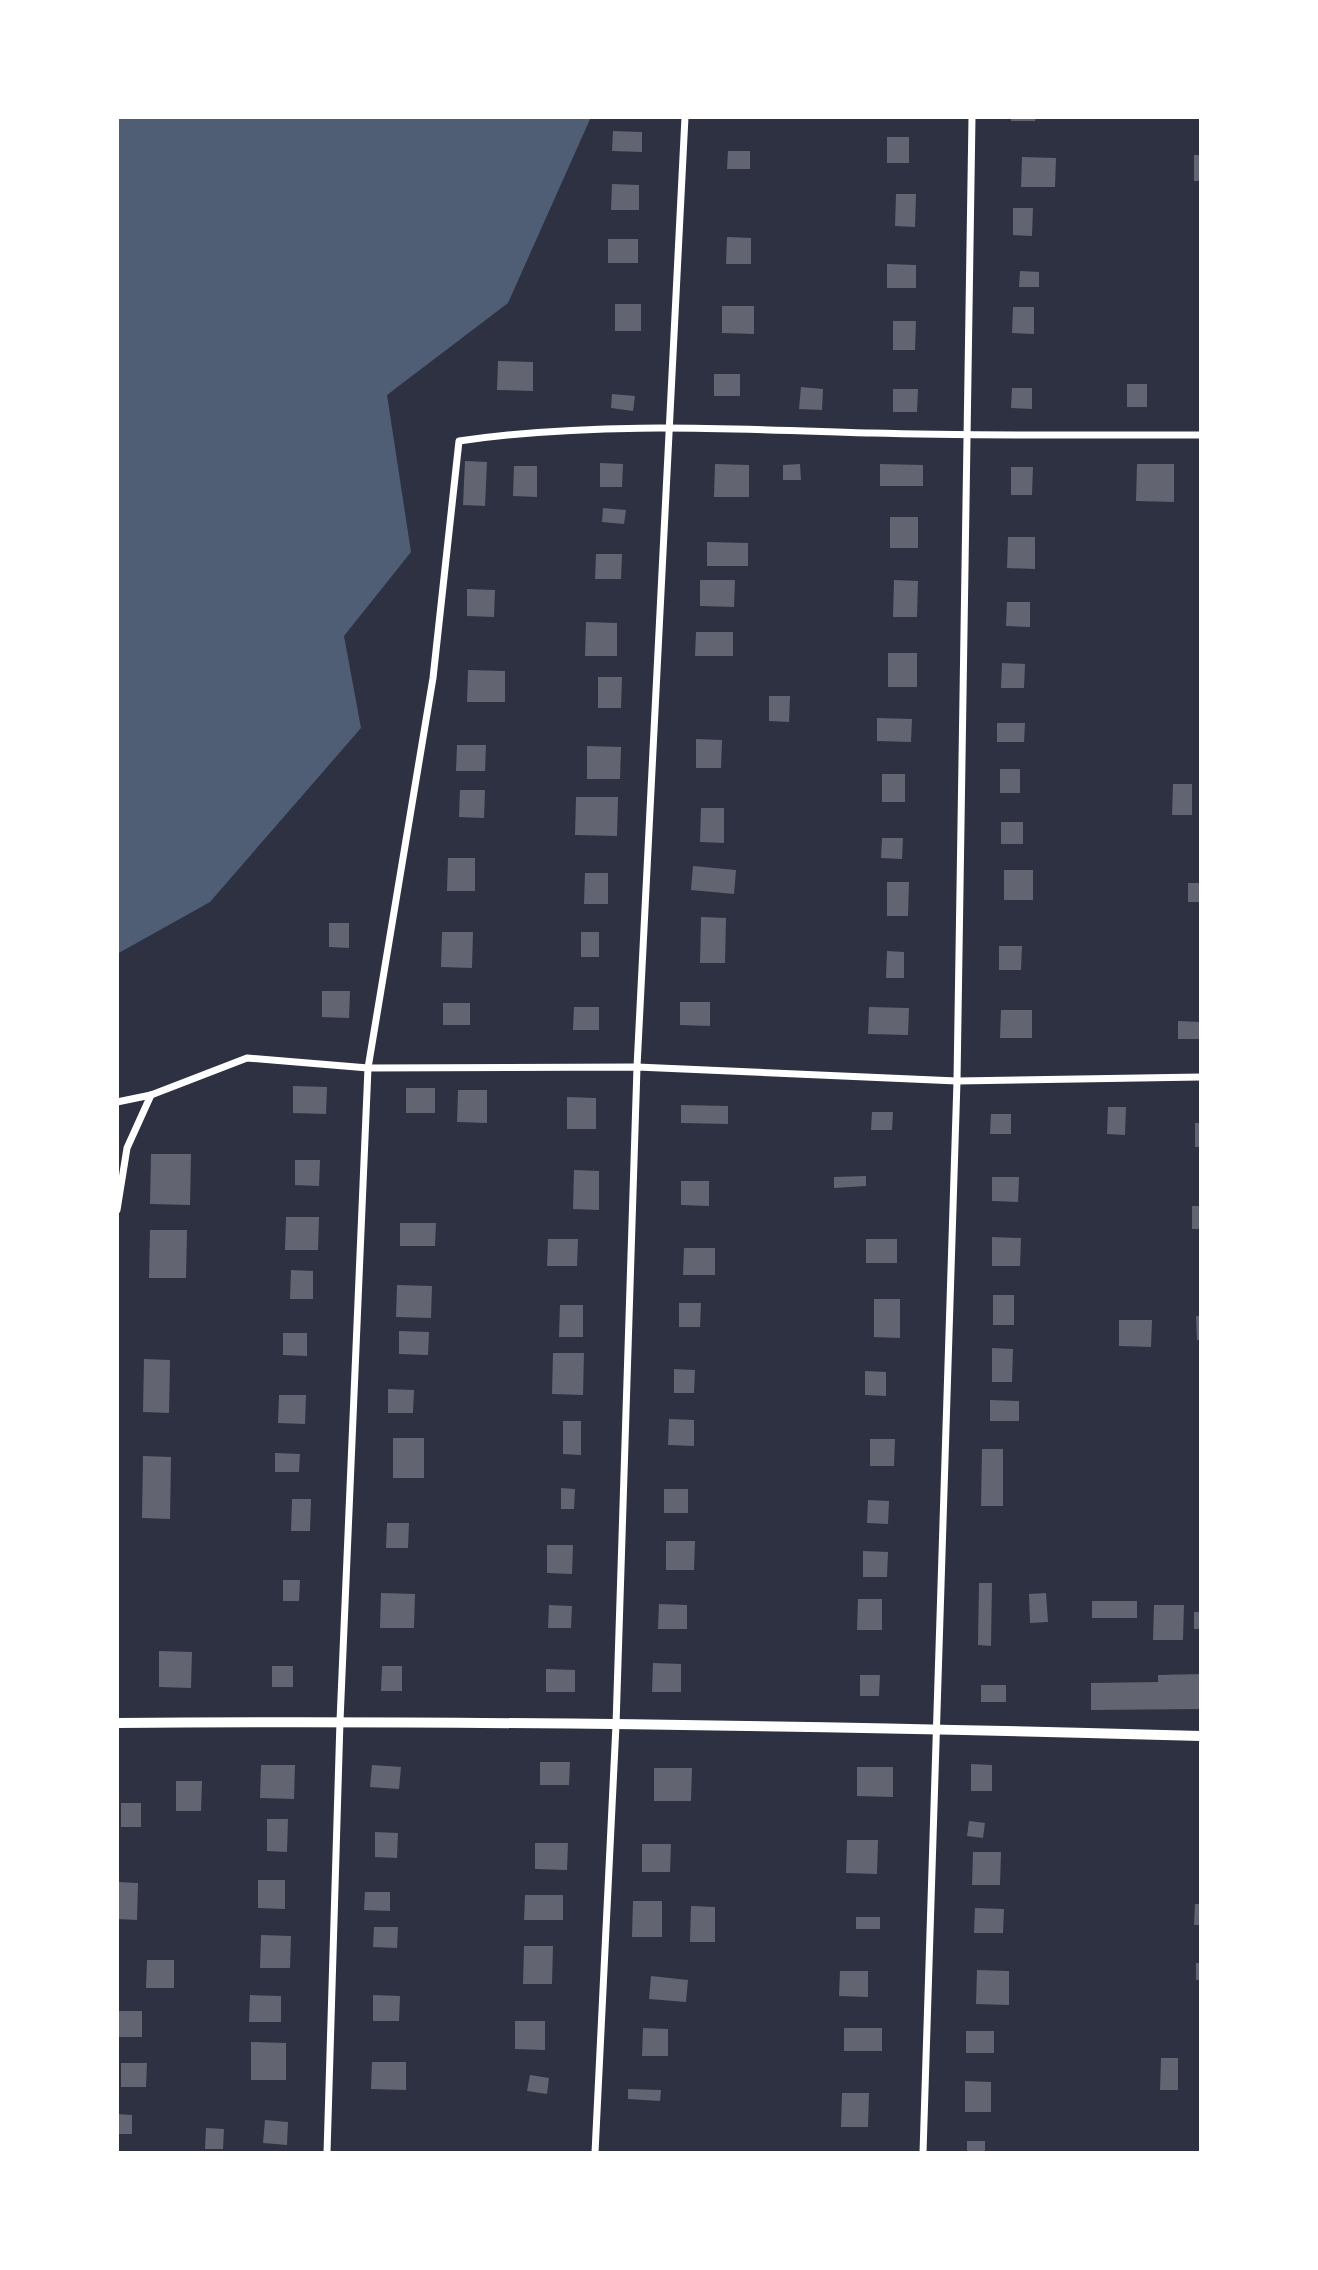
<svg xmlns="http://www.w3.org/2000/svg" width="1318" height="2270" font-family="Helvetica,sans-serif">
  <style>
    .water { fill: #4f5d75 }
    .building { fill: #626471 }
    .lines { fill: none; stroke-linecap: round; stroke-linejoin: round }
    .minor { stroke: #fff; stroke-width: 7 }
    .tertiary { stroke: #fff; stroke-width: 10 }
  </style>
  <rect width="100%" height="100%" fill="#2d3142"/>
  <path class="water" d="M117 117H591L508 303 387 395 411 552 344 636 361 728 210 902 117 954Z"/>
  <g class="building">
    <path d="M1011 117H1036L1035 121H1011Z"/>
    <path d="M613 131 642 132V152L612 151Z"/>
    <rect x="887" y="137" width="22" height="26"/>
    <path d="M728 151H750V169H727Z"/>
    <rect x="1194" y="155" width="7" height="26"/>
    <path d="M1022 157 1056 158 1055 187H1021Z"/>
    <path d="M612 184 639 185V210H611Z"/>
    <path d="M896 194H916L915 227 895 226Z"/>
    <path d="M1013 208H1033L1032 236 1013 235Z"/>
    <path d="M727 237 751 238V264H726Z"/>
    <rect x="608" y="239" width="30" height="24"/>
    <path d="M887 264 916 265V288H887Z"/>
    <path d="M1020 271 1039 272V287H1019Z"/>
    <rect x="615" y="304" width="26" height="27"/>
    <path d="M722 306H754V334L722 333Z"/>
    <path d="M1013 307H1034V334L1012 333Z"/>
    <path d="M893 321H916L915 350H893Z"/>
    <path d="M498 361 533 362V391L497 390Z"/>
    <rect x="714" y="374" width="26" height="22"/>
    <rect x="1127" y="384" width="20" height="23"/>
    <path d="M801 387 823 389 822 410 799 409Z"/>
    <path d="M1012 388H1032V409L1011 408Z"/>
    <path d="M893 389H918L917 412H893Z"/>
    <path d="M612 394 635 396 633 411 611 408Z"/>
    <path d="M465 461 487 462 485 506 463 505Z"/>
    <path d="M600 463 623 464 622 487H600Z"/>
    <path d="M715 464 749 465V497H714Z"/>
    <path d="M800 464 801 480H783V465Z"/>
    <path d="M880 464 923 465V486H880Z"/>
    <path d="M1137 464H1174V502L1136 501Z"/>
    <path d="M514 466H537V497L513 496Z"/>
    <path d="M1011 467H1033L1032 495H1011Z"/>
    <path d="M603 508 626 510 624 524 602 522Z"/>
    <rect x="890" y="517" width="28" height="31"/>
    <path d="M1008 537H1035V569L1007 568Z"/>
    <path d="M707 542 748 543V566H707Z"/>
    <path d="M596 554H622L621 579H595Z"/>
    <path d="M700 580H735L734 607 700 606Z"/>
    <path d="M894 580 918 581 917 617H893Z"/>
    <path d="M467 589 495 590 494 617 467 616Z"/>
    <path d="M1007 602H1030V627L1006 626Z"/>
    <path d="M586 622 617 623V656H585Z"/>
    <path d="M696 632H733V656H695Z"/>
    <rect x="888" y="653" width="29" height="34"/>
    <path d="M1002 663 1025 664 1024 688H1001Z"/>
    <path d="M468 670 505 671V702H467Z"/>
    <path d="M598 677H622L621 708H598Z"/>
    <path d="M769 696H790L789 722 769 721Z"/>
    <path d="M877 718 912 719 911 742 877 741Z"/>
    <path d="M997 723H1025L1024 742H997Z"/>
    <path d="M696 739 722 740 721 768H696Z"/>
    <path d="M457 745H486L485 771H456Z"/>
    <path d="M587 746 621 747 620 779H587Z"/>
    <rect x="1000" y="769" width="20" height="24"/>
    <rect x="882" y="774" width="23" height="28"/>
    <path d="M1173 784H1192V815H1172Z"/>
    <path d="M460 790H485L484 818 459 817Z"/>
    <path d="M576 797H618L617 836 575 835Z"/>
    <path d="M701 808H724V843L700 842Z"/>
    <rect x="1001" y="822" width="22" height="22"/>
    <path d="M882 838H903L902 859 881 858Z"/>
    <path d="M448 858H475V891H447Z"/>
    <path d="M693 866 736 870 734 894 691 890Z"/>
    <rect x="1004" y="870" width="29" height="30"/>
    <path d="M585 873H608V904H584Z"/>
    <path d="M887 882H909L908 916H887Z"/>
    <rect x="1188" y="883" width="13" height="19"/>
    <path d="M701 917 726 918 725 963H700Z"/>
    <path d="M329 923H349V948L329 947Z"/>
    <path d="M442 932H473L472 968 441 967Z"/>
    <rect x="581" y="932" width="18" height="25"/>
    <path d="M999 946H1022L1021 970H999Z"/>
    <path d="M887 951 904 952V978H886Z"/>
    <path d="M322 991H350L349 1018 322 1017Z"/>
    <path d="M680 1002H710V1026L680 1025Z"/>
    <rect x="443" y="1003" width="27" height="22"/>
    <path d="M574 1007H599V1030H573Z"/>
    <path d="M869 1007 909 1008 908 1035 868 1034Z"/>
    <path d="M1001 1010H1032V1038H1000Z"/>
    <path d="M1178 1021 1201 1022V1039H1178Z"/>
    <path d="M293 1086 327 1087 326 1114 293 1113Z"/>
    <rect x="406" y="1088" width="29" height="25"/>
    <path d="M458 1090H487V1123L457 1122Z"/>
    <path d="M567 1097 596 1098V1129H567Z"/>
    <path d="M681 1105 728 1106V1124L681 1123Z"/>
    <path d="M1108 1107H1126L1125 1135 1107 1134Z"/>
    <path d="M872 1112H893L892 1130H871Z"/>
    <path d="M991 1114H1011V1134H990Z"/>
    <rect x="1195" y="1123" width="6" height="24"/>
    <path d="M151 1154H191L190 1205 150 1204Z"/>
    <path d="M295 1160H320L319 1186 295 1185Z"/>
    <path d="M574 1170 599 1171V1210L573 1209Z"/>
    <path d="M866 1176V1186L834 1188V1177Z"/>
    <path d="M992 1177H1019L1018 1202 992 1201Z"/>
    <path d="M681 1181H709V1206L681 1205Z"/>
    <rect x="1192" y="1206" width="9" height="23"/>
    <path d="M286 1217H319L318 1250H285Z"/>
    <path d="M400 1223H436L435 1246H400Z"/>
    <path d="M150 1230H187L186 1278H149Z"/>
    <path d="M992 1237 1021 1238 1020 1266H992Z"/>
    <path d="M548 1239H578L577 1266H547Z"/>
    <rect x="866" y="1239" width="31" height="24"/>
    <path d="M684 1248H715V1275H683Z"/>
    <path d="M291 1270 313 1271V1299H290Z"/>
    <path d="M397 1285 432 1286 431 1318 396 1317Z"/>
    <rect x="993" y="1295" width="21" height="30"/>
    <path d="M874 1299H900V1338L874 1337Z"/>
    <path d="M679 1303H701L700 1327H679Z"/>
    <path d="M560 1305H583V1337H559Z"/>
    <path d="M1196 1316H1201V1340H1197Z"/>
    <path d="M1119 1320H1152L1151 1347 1119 1346Z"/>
    <path d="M399 1331 429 1332 428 1355 399 1354Z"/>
    <path d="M283 1333H307V1356L283 1355Z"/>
    <path d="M992 1348 1013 1349 1012 1382H992Z"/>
    <path d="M553 1353H584L583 1395 552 1394Z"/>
    <path d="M144 1359 170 1360 169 1413 143 1412Z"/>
    <path d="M674 1369 695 1370 694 1393H674Z"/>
    <path d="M865 1371 886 1372V1396L865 1395Z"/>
    <path d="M388 1389 414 1390 413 1413H388Z"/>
    <path d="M279 1395H306L305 1424 278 1423Z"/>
    <path d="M990 1400 1019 1401V1421H990Z"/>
    <path d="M669 1419 694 1420V1446L668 1445Z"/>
    <path d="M563 1421H581V1455L563 1454Z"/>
    <rect x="393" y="1438" width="31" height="40"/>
    <path d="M870 1439H895L894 1466H870Z"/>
    <path d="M982 1449H1003V1506H981Z"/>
    <path d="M275 1453 300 1454 299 1472H275Z"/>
    <path d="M143 1456 171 1457 170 1519 142 1518Z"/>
    <path d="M561 1488 575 1489 574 1509H561Z"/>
    <rect x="664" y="1489" width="24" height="24"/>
    <path d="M292 1499H311L310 1531H291Z"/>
    <path d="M868 1500 889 1501 888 1524 867 1523Z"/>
    <path d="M387 1523H409L408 1548H386Z"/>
    <path d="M666 1541H695L694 1570H666Z"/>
    <path d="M547 1545H573L572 1574 547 1573Z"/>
    <path d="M863 1551 888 1552 887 1577H863Z"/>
    <path d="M283 1580H300L299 1601H283Z"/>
    <path d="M979 1583H992L991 1646 978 1645Z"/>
    <path d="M381 1593 415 1594 414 1628H380Z"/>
    <path d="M1046 1593 1048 1622 1030 1623 1029 1594Z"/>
    <path d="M858 1599H882V1630H857Z"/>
    <rect x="1092" y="1601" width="45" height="17"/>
    <path d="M659 1604 687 1605V1629H658Z"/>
    <path d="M549 1605 572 1606 571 1628H548Z"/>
    <path d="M1154 1605H1184L1183 1640H1153Z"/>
    <rect x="1194" y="1612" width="7" height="17"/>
    <path d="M159 1651 192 1652 191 1688 159 1687Z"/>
    <path d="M653 1663 681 1664V1692H652Z"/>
    <rect x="272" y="1666" width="21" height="21"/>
    <path d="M382 1666H402V1691H381Z"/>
    <path d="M546 1669 575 1670V1692H546Z"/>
    <path d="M1201 1674V1709L1091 1710V1683L1158 1682V1675Z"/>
    <path d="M860 1675H880L879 1696H860Z"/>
    <rect x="981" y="1685" width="25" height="17"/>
    <path d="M540 1762H570L569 1785H540Z"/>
    <path d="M971 1764 992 1765V1791H971Z"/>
    <path d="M261 1765H295L294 1799 260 1798Z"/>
    <path d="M372 1765 401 1767 399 1789 370 1787Z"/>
    <path d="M857 1767H893V1797L857 1796Z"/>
    <path d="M654 1768H692L691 1801H654Z"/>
    <path d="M176 1781H202L201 1811H176Z"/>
    <rect x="121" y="1803" width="20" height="24"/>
    <path d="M267 1819H288L287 1852 267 1851Z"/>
    <path d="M969 1821 985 1823 983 1838 967 1836Z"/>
    <path d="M375 1832 398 1833 397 1858 375 1857Z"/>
    <path d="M847 1840H878L877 1874 846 1873Z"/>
    <path d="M535 1843H568L567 1870 535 1869Z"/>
    <path d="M642 1844H671L670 1872H642Z"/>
    <path d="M973 1852H1001L1000 1885H972Z"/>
    <path d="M258 1880H285V1909L258 1908Z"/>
    <path d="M117 1882 138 1883 137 1920 117 1919Z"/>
    <path d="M365 1892H390V1911L364 1910Z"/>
    <path d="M525 1895H563V1920H524Z"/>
    <path d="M633 1901H662V1937H632Z"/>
    <path d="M1195 1904H1201V1925H1194Z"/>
    <path d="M691 1906 715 1907V1942H690Z"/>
    <path d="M975 1908 1004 1909 1003 1933H974Z"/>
    <rect x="856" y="1917" width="24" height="12"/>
    <path d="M374 1927H398L397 1948 373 1947Z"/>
    <path d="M261 1935 291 1936 290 1968H260Z"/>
    <path d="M524 1946H553L552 1984H523Z"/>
    <path d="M147 1960H174V1988H146Z"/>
    <rect x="1196" y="1963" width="5" height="17"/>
    <path d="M977 1970 1009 1971V2005L976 2004Z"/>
    <path d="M840 1971H868V1997L839 1996Z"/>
    <path d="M651 1976 688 1980 686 2002 649 1999Z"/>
    <path d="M250 1995 281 1996V2022H249Z"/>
    <path d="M373 1995 400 1996 399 2021H373Z"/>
    <rect x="117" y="2011" width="25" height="26"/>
    <path d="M515 2021H545V2050L515 2049Z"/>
    <path d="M643 2028 668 2029V2056H642Z"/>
    <rect x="844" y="2028" width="38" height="23"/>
    <rect x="966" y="2031" width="28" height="22"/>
    <path d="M251 2042 286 2043V2080H251Z"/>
    <path d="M1161 2058H1178V2090H1160Z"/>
    <path d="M372 2062H406V2090L371 2089Z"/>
    <path d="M121 2063H147L146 2087H121Z"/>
    <path d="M530 2075 549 2078 547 2094 527 2091Z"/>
    <path d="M965 2081 991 2082V2112H965Z"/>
    <path d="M628 2089 661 2090 660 2101 628 2099Z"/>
    <path d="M842 2093H869L868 2127H841Z"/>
    <path d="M117 2114 132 2115V2134H117Z"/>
    <path d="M265 2120 288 2122 287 2145 263 2143Z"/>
    <path d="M206 2128 224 2129 223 2149H205Z"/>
    <rect x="967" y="2141" width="18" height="12"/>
  </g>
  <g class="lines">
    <g class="minor">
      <path d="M117 1102 151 1095 247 1058 368 1068 637 1067 957 1081 1201 1077"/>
      <path d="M117 1210 127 1148 151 1095"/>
      <path d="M327 2153 340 1721 368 1068 433 678 459 441C596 421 735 429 872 433 982 436 1091 435 1201 435"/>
      <path d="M595 2153 616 1725 637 1067 685 117"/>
      <path d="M923 2153 957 1081 972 117"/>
    </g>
    <path class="tertiary" d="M117 1723C478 1720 840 1726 1201 1736"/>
  </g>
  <rect width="1318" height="2270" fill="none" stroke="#ffffff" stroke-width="238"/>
</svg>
